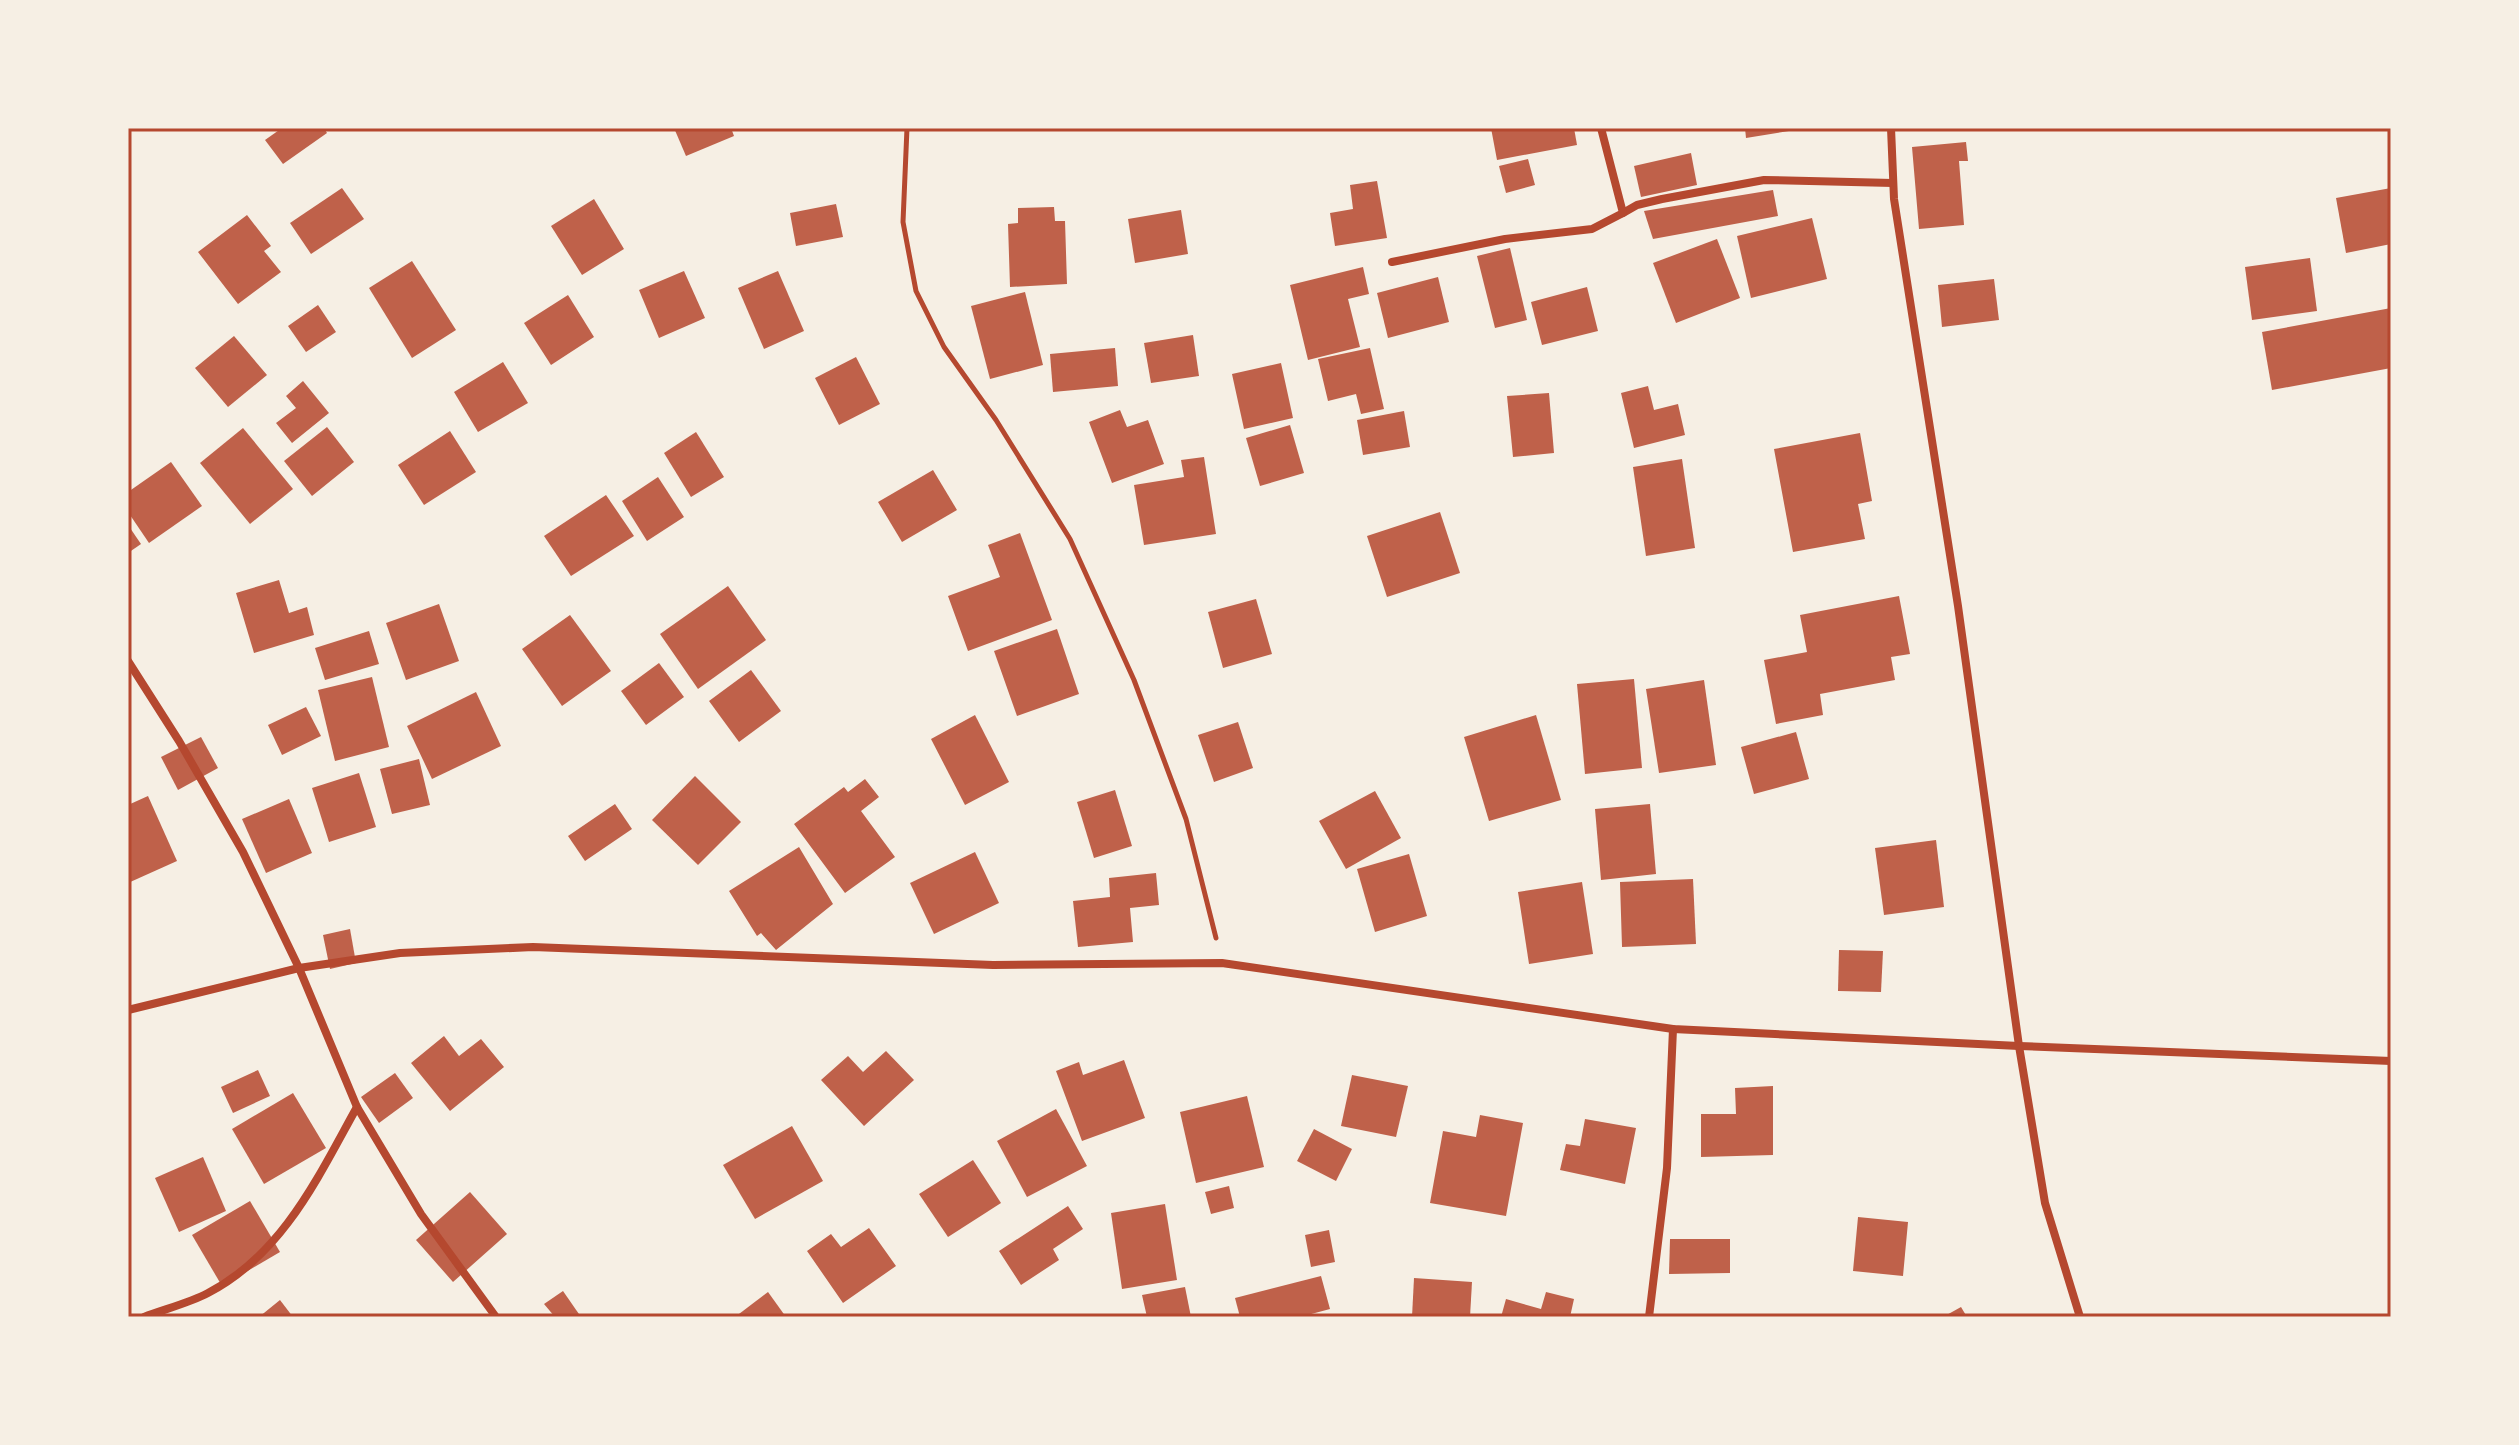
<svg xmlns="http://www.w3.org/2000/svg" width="2519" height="1445" font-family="Lato,sans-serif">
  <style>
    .building { fill: #bf614a }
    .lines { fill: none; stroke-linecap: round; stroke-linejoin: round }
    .path { stroke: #b5482f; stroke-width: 5 }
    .minor { stroke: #b5482f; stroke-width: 8 }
    .neatline { fill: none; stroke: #b5482f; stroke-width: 3 }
  </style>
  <rect width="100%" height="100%" fill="#f6efe4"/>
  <g class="building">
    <path d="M282 128H324L327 133 283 164 265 140Z"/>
    <path d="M674 128H731L734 136 686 156Z"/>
    <path d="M1491 128H1574L1577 145 1497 160Z"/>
    <path d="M1745 128H1795V130L1746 138Z"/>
    <path d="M1966 142 1968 161H1959L1964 225 1919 229 1912 147Z"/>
    <path d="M1691 153 1697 185 1641 197 1634 166Z"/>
    <path d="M1528 159 1535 185 1506 193 1499 166Z"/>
    <path d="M1377 181 1387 238 1335 246 1330 213 1353 209 1350 185Z"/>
    <path d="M342 188 364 219 311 254 290 223Z"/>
    <path d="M2391 188V244L2346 253 2336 198Z"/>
    <path d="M1773 190 1778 216 1653 239 1644 211Z"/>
    <path d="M594 199 624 249 582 275 551 226Z"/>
    <path d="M836 204 843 237 796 246 790 213Z"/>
    <path d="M1054 207 1055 221H1065L1067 284 1010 287 1008 224 1018 223V208Z"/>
    <path d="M1181 210 1188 254 1135 263 1128 219Z"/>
    <path d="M247 215 271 246 264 251 281 272 238 304 198 252Z"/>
    <path d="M1812 218 1827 279 1751 298 1737 236Z"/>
    <path d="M1717 239 1740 298 1676 323 1653 263Z"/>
    <path d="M1510 248 1527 320 1495 328 1477 256Z"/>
    <path d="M2310 258 2317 311 2252 320 2245 267Z"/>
    <path d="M412 261 456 330 412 358 369 288Z"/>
    <path d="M1363 267 1369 294 1348 299 1360 347 1308 360 1290 285Z"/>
    <path d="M684 271 705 318 659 338 639 290Z"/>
    <path d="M778 271 804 331 764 349 738 288Z"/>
    <path d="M1438 277 1449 322 1388 338 1377 293Z"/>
    <path d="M1994 279 1999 320 1942 327 1938 285Z"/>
    <path d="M1587 287 1598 331 1542 345 1531 302Z"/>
    <path d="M1025 292 1043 365 990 379 971 306Z"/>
    <path d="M568 295 594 337 551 365 524 323Z"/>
    <path d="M318 305 336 332 306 352 288 326Z"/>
    <path d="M2391 308V368L2272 390 2262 332Z"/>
    <path d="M1193 335 1199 376 1151 383 1144 343Z"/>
    <path d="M234 336 267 375 228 407 195 368Z"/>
    <path d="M1115 348 1118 386 1053 392 1050 354Z"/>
    <path d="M1370 348 1384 409 1361 414 1356 394 1328 401 1318 359Z"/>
    <path d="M856 357 880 404 839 425 815 378Z"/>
    <path d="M503 362 528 403 478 432 454 392Z"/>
    <path d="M1281 363 1293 418 1244 429 1232 374Z"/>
    <path d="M303 381 329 413 292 443 276 423 296 408 286 396Z"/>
    <path d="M1648 386 1654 410 1678 404 1685 435 1634 448 1621 393Z"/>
    <path d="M1549 393 1554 453 1513 457 1507 396Z"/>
    <path d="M1120 410 1127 427 1148 420 1164 464 1112 483 1089 422Z"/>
    <path d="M1404 411 1410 447 1363 455 1357 420Z"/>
    <path d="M1290 425 1304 473 1260 486 1246 438Z"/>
    <path d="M327 427 354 462 312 496 284 461Z"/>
    <path d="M243 428 293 489 250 524 200 463Z"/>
    <path d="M450 431 476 472 424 505 398 465Z"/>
    <path d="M696 432 724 477 691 497 664 453Z"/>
    <path d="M1860 433 1872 501 1858 504 1865 539 1793 552 1774 449Z"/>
    <path d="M1204 457 1216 534 1144 545 1134 485 1184 477 1181 460Z"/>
    <path d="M1682 459 1695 548 1646 556 1633 467Z"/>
    <path d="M171 462 202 506 149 543 128 512V492Z"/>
    <path d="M933 470 957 510 902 542 878 502Z"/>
    <path d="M658 477 684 517 647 541 622 501Z"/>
    <path d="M606 495 634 536 571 576 544 536Z"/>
    <path d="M1440 512 1460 573 1387 597 1367 536Z"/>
    <path d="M128 525 141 544 128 553Z"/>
    <path d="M1020 533 1052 620 968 651 948 596 1000 577 988 545Z"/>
    <path d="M279 580 289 613 307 607 314 635 254 653 236 593Z"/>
    <path d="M728 586 766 640 698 689 660 634Z"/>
    <path d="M1899 596 1910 654 1891 657 1895 680 1820 694 1823 715 1776 724 1764 660 1807 652 1800 615Z"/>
    <path d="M1256 599 1272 654 1223 668 1208 612Z"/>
    <path d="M439 604 459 661 406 680 386 623Z"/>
    <path d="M570 615 611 671 562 706 522 649Z"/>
    <path d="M1057 629 1079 694 1017 716 994 651Z"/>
    <path d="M369 631 379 664 325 680 315 648Z"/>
    <path d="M659 663 684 697 646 725 621 691Z"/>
    <path d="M751 670 781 711 739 742 709 701Z"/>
    <path d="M372 677 389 747 335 761 318 690Z"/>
    <path d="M1634 679 1642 768 1585 774 1577 684Z"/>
    <path d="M1704 680 1716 765 1659 773 1646 689Z"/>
    <path d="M476 692 501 746 432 779 407 726Z"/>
    <path d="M306 707 321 736 282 755 268 725Z"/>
    <path d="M975 715 1009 782 965 805 931 739Z"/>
    <path d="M1536 715 1561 800 1489 821 1464 737Z"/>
    <path d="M1238 722 1253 768 1214 782 1198 735Z"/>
    <path d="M1796 732 1809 779 1754 794 1741 747Z"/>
    <path d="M201 737 218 768 178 790 161 757Z"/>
    <path d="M419 759 430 805 392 814 380 769Z"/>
    <path d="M359 773 376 827 329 842 312 788Z"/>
    <path d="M695 776 741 822 698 865 652 820Z"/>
    <path d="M865 779 879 797 861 811 895 857 845 893 794 824 844 787 848 792Z"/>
    <path d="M1115 790 1132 846 1094 858 1077 802Z"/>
    <path d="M1375 791 1401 838 1346 869 1319 821Z"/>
    <path d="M148 796 177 861 128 883V805Z"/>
    <path d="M289 799 312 853 266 873 242 819Z"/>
    <path d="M615 804 632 829 585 861 568 836Z"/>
    <path d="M1650 804 1656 874 1601 880 1595 809Z"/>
    <path d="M1936 840 1944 907 1884 915 1875 848Z"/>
    <path d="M799 847 833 904 776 950 761 933 757 936 729 891Z"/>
    <path d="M975 852 999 903 934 934 910 883Z"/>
    <path d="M1409 854 1427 916 1375 932 1357 869Z"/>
    <path d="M1156 873 1159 905 1130 908 1133 942 1078 947 1073 901 1110 897 1109 878Z"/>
    <path d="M1693 879 1696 944 1622 947 1620 882Z"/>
    <path d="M1582 882 1593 954 1529 964 1518 892Z"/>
    <path d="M350 929 356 963 330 969 323 935Z"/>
    <path d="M1839 950 1883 951 1881 992 1838 991Z"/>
    <path d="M444 1036 459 1056 481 1039 504 1067 450 1111 411 1063Z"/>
    <path d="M886 1051 914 1080 864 1126 821 1080 848 1056 863 1072Z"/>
    <path d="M1124 1060 1145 1118 1082 1141 1056 1071 1079 1062 1083 1075Z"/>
    <path d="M258 1070 270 1096 233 1113 221 1087Z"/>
    <path d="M395 1073 413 1098 379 1123 361 1097Z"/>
    <path d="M1352 1075 1408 1086 1396 1137 1341 1126Z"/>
    <path d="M1773 1086V1155L1701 1157V1114H1736L1735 1088Z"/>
    <path d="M293 1093 326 1148 264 1184 232 1129Z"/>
    <path d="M1247 1096 1264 1167 1196 1183 1180 1112Z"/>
    <path d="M1056 1109 1087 1166 1027 1197 997 1141Z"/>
    <path d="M1480 1115 1523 1123 1506 1216 1430 1203 1443 1131 1476 1137Z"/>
    <path d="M1585 1119 1636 1128 1625 1184 1560 1170 1566 1144 1580 1146Z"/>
    <path d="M792 1126 823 1181 755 1219 723 1165Z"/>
    <path d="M1314 1129 1352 1149 1336 1181 1297 1161Z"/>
    <path d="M203 1157 226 1211 179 1232 155 1178Z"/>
    <path d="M973 1160 1001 1203 948 1237 919 1194Z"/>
    <path d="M1229 1186 1234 1208 1211 1214 1205 1192Z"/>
    <path d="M470 1192 507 1234 453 1282 416 1240Z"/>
    <path d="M250 1201 280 1252 222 1286 192 1235Z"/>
    <path d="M1165 1204 1177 1280 1122 1289 1111 1213Z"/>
    <path d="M1068 1206 1083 1229 1053 1249 1059 1260 1021 1285 999 1251Z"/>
    <path d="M1858 1217 1908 1222 1903 1276 1853 1271Z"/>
    <path d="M869 1228 896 1266 843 1303 807 1251 831 1234 841 1247Z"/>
    <path d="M1329 1230 1335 1262 1311 1267 1305 1235Z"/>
    <path d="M1670 1239H1730V1273L1669 1274Z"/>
    <path d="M1321 1276 1330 1309 1300 1317H1240L1235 1298Z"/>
    <path d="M1414 1278 1472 1282 1470 1317H1412Z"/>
    <path d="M1185 1287 1191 1317H1147L1142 1295Z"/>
    <path d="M563 1291 581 1317H555L544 1304Z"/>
    <path d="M768 1292 786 1317H735Z"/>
    <path d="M1546 1292 1574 1299 1570 1317H1501L1506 1299 1541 1309Z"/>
    <path d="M280 1300 293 1317H259Z"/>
    <path d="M1961 1307 1967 1317H1943Z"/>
  </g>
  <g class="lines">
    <path class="path" d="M907 128 903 222 916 291 944 347 996 420 1070 539 1134 680 1186 819 1216 938"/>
    <g class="minor">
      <path d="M1891 128 1894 199 1958 606 2019 1046 2045 1203 2080 1317"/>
      <path d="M1623 213 1637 205 1662 199 1764 180 1893 183"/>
      <path d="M1392 262 1505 239 1592 229 1623 213 1601 128"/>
      <path d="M128 661 179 741 243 852 299 968 357 1107 421 1214 496 1317"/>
      <path d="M128 1010 299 968 400 953 533 947 993 965 1222 963 1673 1029 2019 1046 2391 1061"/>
      <path d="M144 1317C165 1309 189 1303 208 1293 283 1254 318 1177 357 1107"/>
      <path d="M1649 1317 1667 1168 1673 1029"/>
    </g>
  </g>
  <rect width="2519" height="1445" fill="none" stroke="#f6efe4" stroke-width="260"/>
  <rect x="130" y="130" width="2259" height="1185" class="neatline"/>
</svg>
